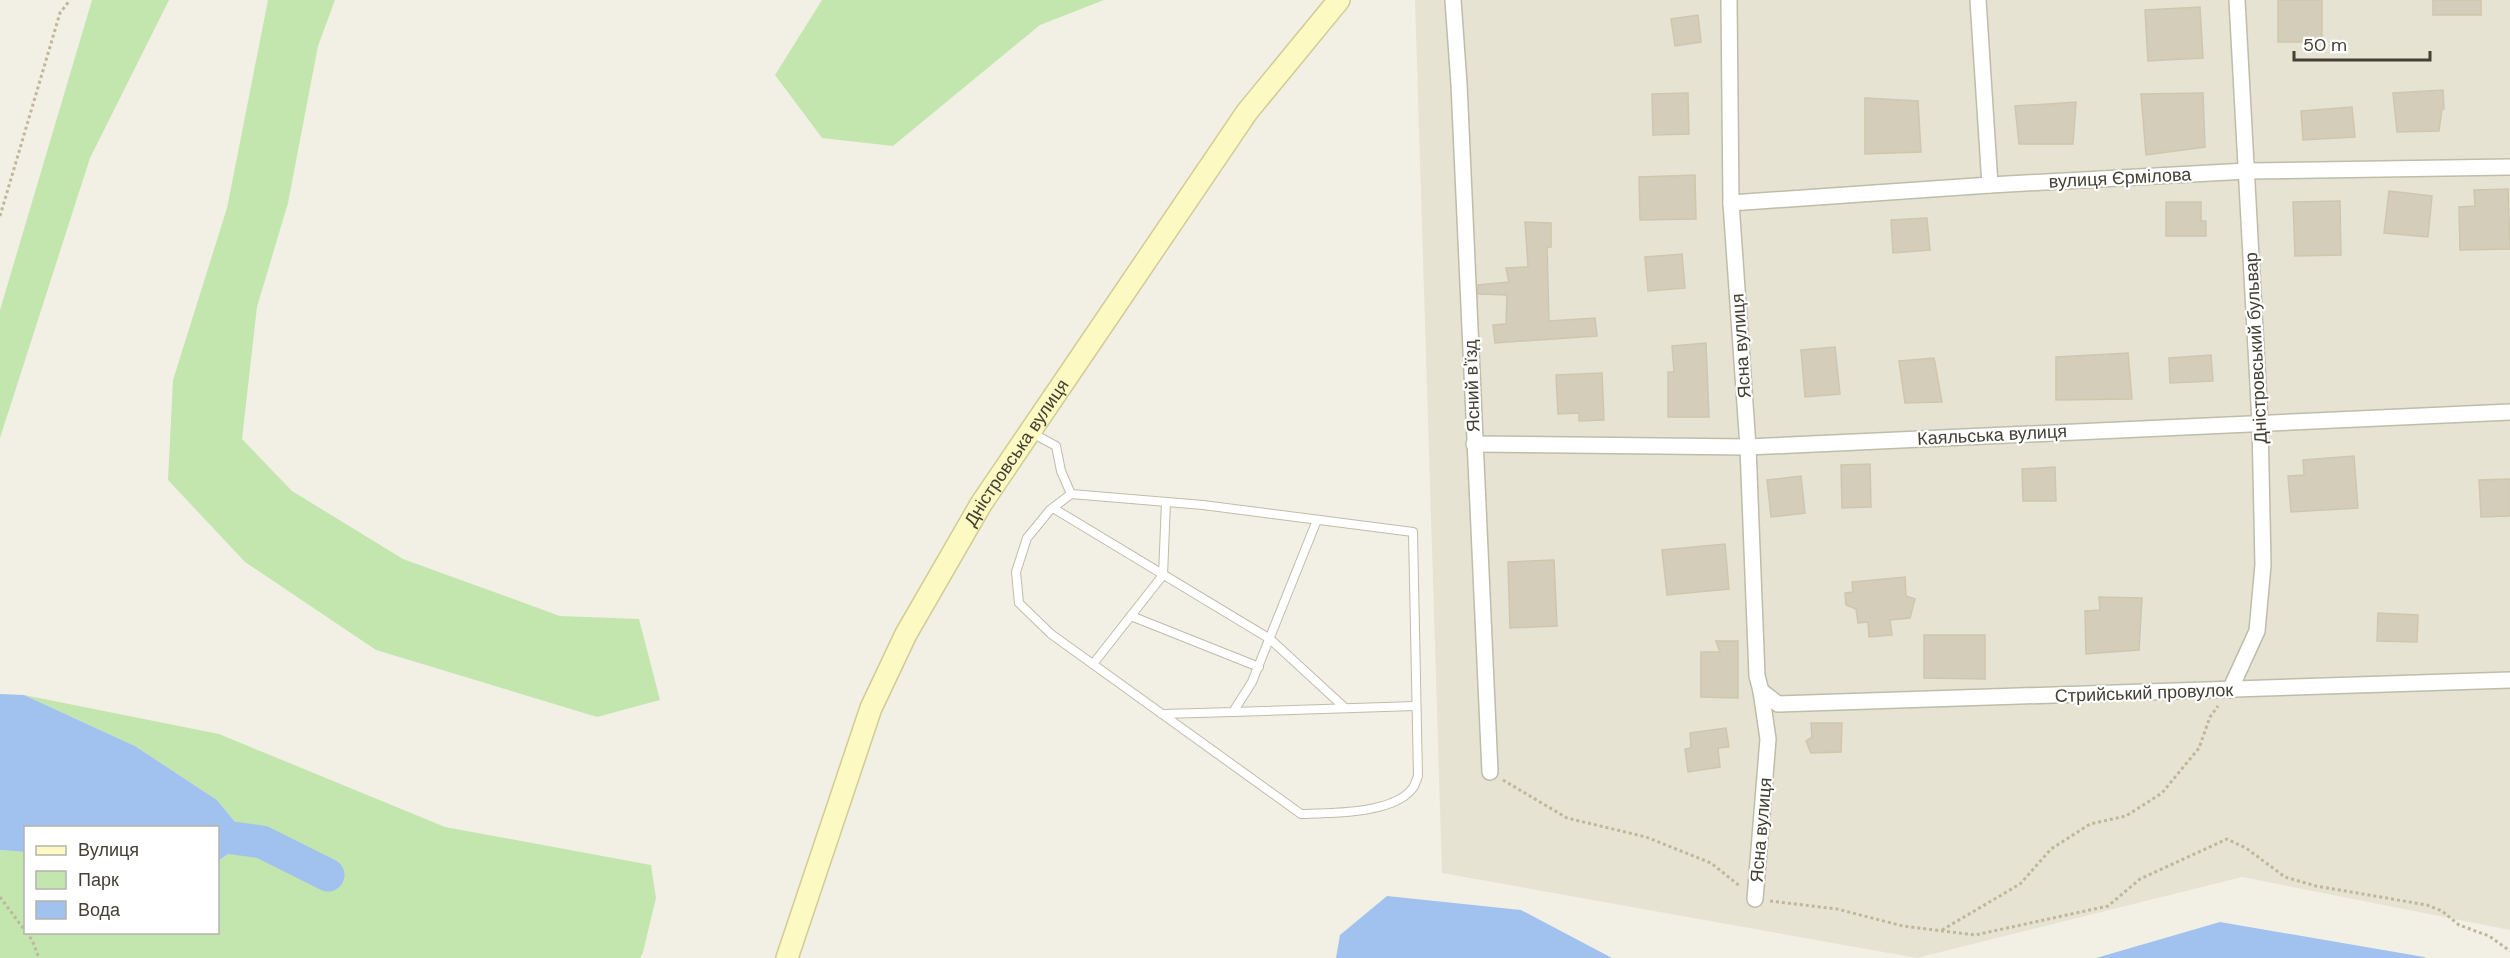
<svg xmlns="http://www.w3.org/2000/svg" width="2510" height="958" font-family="'DM Sans',sans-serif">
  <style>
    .residential { fill: #e6e3d3 }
    .green { fill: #c3e6ae }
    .water { fill: #a1c2ee }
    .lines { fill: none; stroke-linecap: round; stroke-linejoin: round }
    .river { stroke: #a1c2ee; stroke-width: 33 }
    .building { fill: #d3cdba; stroke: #cec7ae; stroke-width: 1.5 }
    .lane-casing { stroke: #c0bcaa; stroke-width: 10 }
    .street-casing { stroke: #c0bcaa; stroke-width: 18 }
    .secondary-casing { stroke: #d1cb95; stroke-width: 24 }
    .path { stroke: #bfb799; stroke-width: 3; stroke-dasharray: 3 3; stroke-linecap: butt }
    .lane { stroke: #fff; stroke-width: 8 }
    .street { stroke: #fff; stroke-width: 15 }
    .secondary { stroke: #fdf9c3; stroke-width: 21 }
    .labels { text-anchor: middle; stroke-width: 4.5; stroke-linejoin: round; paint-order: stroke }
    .street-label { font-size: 18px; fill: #444034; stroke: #fff }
  </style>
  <rect width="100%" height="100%" fill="#f2f0e5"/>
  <path class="residential" d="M1415 0H2510V930L2242 877 1917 958 1442 873Z"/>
  <g class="green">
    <path d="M92 0H169L90 158 0 438V310Z"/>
    <path d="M268 0H335L318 46 288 203 257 307 242 439 292 491 403 559 560 616 639 619 660 700 597 717 376 650 245 562 168 480 173 380 227 208Z"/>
    <path d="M822 0H1104L1040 25 893 146 822 138 775 75Z"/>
    <path d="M24 695 219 734 445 827 651 865 656 898 643 952 640 958H0V850L25 852 26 932H218V861L249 839 217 800 135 746Z"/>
  </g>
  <g class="water">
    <path d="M0 694 24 695 135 746 217 800 249 839 218 861V828H26L25 852 0 850Z"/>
    <path d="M1387 896 1521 910 1612 958H1336L1340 935Z"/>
    <path d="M2220 922 2424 957 2426 958H2096Z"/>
  </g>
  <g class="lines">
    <path class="river" d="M218 836 262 842 328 875"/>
  </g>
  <g class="building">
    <rect x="2278" y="0" width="44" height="42"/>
    <rect x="2433" y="0" width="48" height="15"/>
    <path d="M2200 7 2203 58 2148 61 2145 10Z"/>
    <path d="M1698 15 1701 42 1675 46 1671 19Z"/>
    <path d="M2443 90 2444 109H2442L2439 131 2397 132 2393 93Z"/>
    <path d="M1688 93 1689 134 1653 135 1652 94Z"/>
    <path d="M2203 93 2205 147 2146 155 2141 94Z"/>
    <path d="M1865 98 1918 101 1921 152 1865 154Z"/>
    <path d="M2076 102 2073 144H2019L2015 106Z"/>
    <path d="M2352 107 2355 137 2303 140 2301 111Z"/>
    <path d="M1695 175 1696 219 1640 220 1639 177Z"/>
    <path d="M2508 189 2510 249 2460 250 2459 207 2475 206 2474 190Z"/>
    <path d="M2389 191 2432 196 2428 237 2384 233Z"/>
    <path d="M2340 201 2341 255 2295 256 2293 202Z"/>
    <path d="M2166 202H2201V221H2206V236H2166Z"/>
    <path d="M1927 218 1930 250 1893 253 1891 220Z"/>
    <path d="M1525 222 1551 223V247H1547L1549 321 1595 318 1597 336 1495 343 1493 325 1506 324 1507 295 1478 294V285L1509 282 1506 268 1528 267Z"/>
    <path d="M1682 254 1685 288 1648 291 1645 257Z"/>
    <path d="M1706 343 1709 417H1668V372H1674L1672 346Z"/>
    <path d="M1835 347 1840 394 1805 397 1801 350Z"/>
    <path d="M2128 353 2132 399 2056 400V357Z"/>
    <path d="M2211 355 2213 381 2170 383 2169 358Z"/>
    <path d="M1934 358 1942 402 1905 403 1899 361Z"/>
    <path d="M1602 373 1604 420 1579 421V413L1558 414 1556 375Z"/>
    <path d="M2354 456 2358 508 2291 512 2288 476 2304 475 2303 460Z"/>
    <path d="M1870 464 1871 507 1842 508 1841 465Z"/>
    <path d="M2055 467 2056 501H2023L2022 469Z"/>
    <path d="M1801 476 1805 513 1771 517 1767 480Z"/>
    <path d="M2510 479V516L2481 517 2479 480Z"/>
    <path d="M1725 544 1729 589 1667 595 1662 550Z"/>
    <path d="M1554 560 1557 626 1510 628 1508 562Z"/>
    <path d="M1905 577 1906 596 1915 599 1910 618 1890 620 1892 635 1869 637 1868 622 1858 623 1856 609 1846 605 1845 593 1853 592 1852 582Z"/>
    <path d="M2099 597 2142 598 2139 650 2086 654 2085 611 2100 610Z"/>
    <path d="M2378 613 2418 615 2417 642 2377 641Z"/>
    <path d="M1924 635H1985V679L1924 678Z"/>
    <path d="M1716 641H1738V698L1701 697V652H1720Z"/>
    <path d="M1811 723H1842L1841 752 1811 753 1806 741 1812 737Z"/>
    <path d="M1726 728 1729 747 1718 748 1720 767 1688 772 1685 749 1691 748 1690 733Z"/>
  </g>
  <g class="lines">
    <g class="lane-casing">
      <g id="lane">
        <path d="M1030 432 1056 446 1061 471 1071 494"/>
        <path d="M1071 494 1203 505 1413 532 1418 776C1416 780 1415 786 1412 789 1392 814 1331 813 1301 814L1051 634 1019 603 1016 572 1027 538 1050 510Z"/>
        <path d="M1053 508 1270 639 1345 708"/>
        <path d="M1131 616 1259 667"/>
        <path d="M1093 664 1163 575 1166 502"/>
        <path d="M1233 712 1415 706"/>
        <path d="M1162 714 1233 712 1252 682 1317 520"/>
      </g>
    </g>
    <g class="street-casing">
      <g id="street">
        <path d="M1453 0 1459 84 1490 772"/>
        <path d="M1729 0 1731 203 1748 447 1757 676 1761 691 1778 704 2510 680"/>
        <path d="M1978 0 1990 185"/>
        <path d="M1731 203 1990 185 2247 171 2510 167"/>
        <path d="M1474 444 1748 447 2510 412"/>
        <path d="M2230 690 2257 631 2263 565 2260 422 2237 0"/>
        <path d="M1755 899 1768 739 1761 691"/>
      </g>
    </g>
    <g class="secondary-casing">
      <g id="secondary">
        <path id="s1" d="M787 958 871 708 906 634 981 504 1247 112 1339 0"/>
      </g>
    </g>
    <g class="path">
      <path d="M0 216 60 13 70 0"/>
      <path d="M1503 780 1567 818 1646 837 1711 863 1741 887"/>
      <path d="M0 897 26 932"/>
      <path d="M1770 901 1837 909 1903 926 1975 935 2108 906 2140 879 2227 839 2246 848 2285 877 2316 886 2427 905 2442 911 2459 925 2489 936 2510 951"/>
      <path d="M1942 930 2020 884 2051 849 2090 824 2126 816 2162 793 2199 748 2210 717 2218 706"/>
      <path d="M26 932 32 940 39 958"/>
    </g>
    <use href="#lane" class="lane"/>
    <use href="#street" class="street"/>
    <use href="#secondary" class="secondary"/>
  </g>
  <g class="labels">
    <g class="street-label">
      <text transform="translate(2120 178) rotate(-3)" y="6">вулиця Єрмілова</text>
      <text transform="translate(1741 346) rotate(-94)" y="6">Ясна вулиця</text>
      <text transform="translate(2256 348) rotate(-93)" y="6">Дністровський бульвар</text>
      <text transform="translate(1472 386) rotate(-92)" y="6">Ясний в'їзд</text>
      <text transform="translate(1992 435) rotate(-3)" y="6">Каяльська вулиця</text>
      <text dy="6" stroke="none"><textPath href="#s1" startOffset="558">Дністровська вулиця</textPath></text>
      <text transform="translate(2144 693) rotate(-2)" y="6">Стрийський провулок</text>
      <text transform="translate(1761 830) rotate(-85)" y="6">Ясна вулиця</text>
    </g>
  </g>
  <rect x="24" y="826" width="195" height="108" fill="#ffffff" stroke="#b4b3ae" stroke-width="1.5"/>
  <rect x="36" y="846" width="30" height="9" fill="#fdf9c3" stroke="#b4b3ae" stroke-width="1.5"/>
  <text x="78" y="856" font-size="18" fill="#444034">Вулиця</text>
  <rect x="36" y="871" width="30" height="18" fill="#c3e6ae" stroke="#b4b3ae" stroke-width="1.5"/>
  <text x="78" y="886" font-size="18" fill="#444034">Парк</text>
  <rect x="36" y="901" width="30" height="18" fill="#a1c2ee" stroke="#b4b3ae" stroke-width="1.5"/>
  <text x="78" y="916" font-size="18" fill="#444034">Вода</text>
  <path d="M2294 51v9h136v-9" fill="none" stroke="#444034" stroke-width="3"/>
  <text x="2303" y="51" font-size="18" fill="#444034" stroke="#ffffff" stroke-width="4.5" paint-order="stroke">50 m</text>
</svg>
